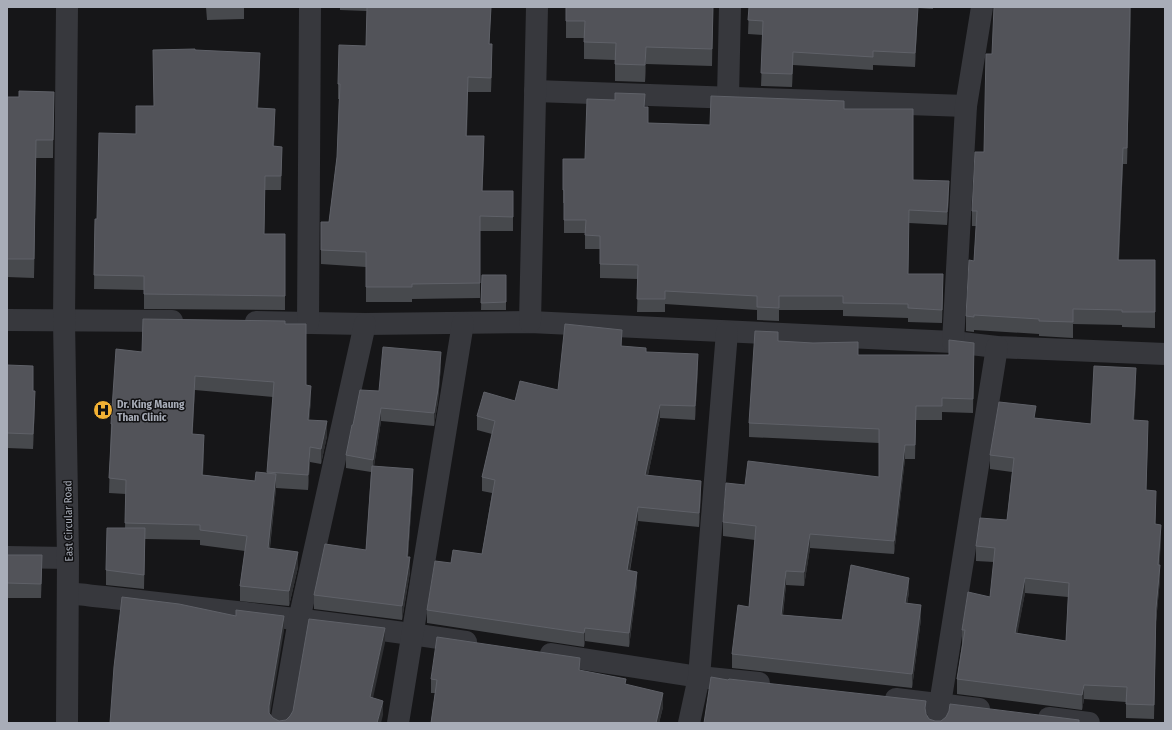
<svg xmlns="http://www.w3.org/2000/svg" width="1172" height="730" font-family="'Fira Sans Condensed',sans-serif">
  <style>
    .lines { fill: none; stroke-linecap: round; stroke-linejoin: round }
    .street { stroke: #37383d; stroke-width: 22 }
    .wall { fill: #47494d; fill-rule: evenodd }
    .shaded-wall { fill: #2f3033 }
    .building { fill: #525359; stroke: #5f6168; fill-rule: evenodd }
    .labels { text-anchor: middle; stroke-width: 3; stroke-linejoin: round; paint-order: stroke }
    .poi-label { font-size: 11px; font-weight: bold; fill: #a8adb8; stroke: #111113; text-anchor: start }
    .street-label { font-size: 11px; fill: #a8adb8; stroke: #111113 }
  </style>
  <rect width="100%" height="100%" fill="#161618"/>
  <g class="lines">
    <g class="street">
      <path d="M535 91 966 106"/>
      <path d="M728 97 730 7"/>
      <path d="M7 320 172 321"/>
      <path d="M256 322 365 324 530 322 953 342 997 347 1165 354"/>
      <path d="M530 322 537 7"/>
      <path d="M308 323 310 7"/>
      <path d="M953 342 966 106 982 7"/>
      <path d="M7 557 68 558"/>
      <path d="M68 593C201 608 334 622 466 642"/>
      <path d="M551 654 699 677 759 683"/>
      <path d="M896 699 979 709"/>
      <path d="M1049 718 1089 723"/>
      <path d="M67 723 68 558 64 320 67 7"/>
      <path d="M281 723 299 620 365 324"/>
      <path d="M398 723 463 323"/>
      <path d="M689 723 699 677 727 332"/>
      <path d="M937 723 997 347"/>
    </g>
  </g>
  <g class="wall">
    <path d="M206 7H244V19L207 20Z"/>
    <path d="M340 7H491L489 44 492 59 491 92H468L467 136 484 151 482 191H513V231H480V298L412 299V302H366V267L321 264V222H329L337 157 339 99H338V84L366 46 367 11 340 10Z"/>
    <path d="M566 7H713L712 66 646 64 645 82 615 81V60L584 59V38H566Z"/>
    <path d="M749 7H933V9L918 8 915 67 873 65V70L793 65 792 87 761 86 763 35 748 34Z"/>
    <path d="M1131 7 1127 164H1123L1119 260H1155V328L1122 327V325L1073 324V338L1039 336V334L974 330V332L966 331V316L974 261 976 226H972V211L984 152 992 54Z"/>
    <path d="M195 50 260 67 258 109 275 123 274 146 282 147 281 190H265L264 234H285V310L144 309V290L94 289 95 219H97L136 134 154 106Z"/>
    <path d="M54 92 53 158H36L34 278 7 277V97H19Z"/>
    <path d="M645 107 648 123 710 125 844 109 913 180 949 194 947 225 909 223 908 274 943 287 942 323 908 322V318L843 316V310H779V321L757 320V310L665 304V312H637L638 279 600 278V249H585V233H564V203H563V159H585Z"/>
    <path d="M482 275H506V310H481Z"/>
    <path d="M285 324 306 385 311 400 309 420 327 436 321 464 310 462 308 490 276 488 270 548 298 567 289 606 240 601V586L245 551 200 545V540L145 539 144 589 106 585V570L125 528 126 494 109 493 111 424 142 352ZM195 390 273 397 267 473 255 481 203 475 204 450 192 434Z"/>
    <path d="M778 341 858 355H949L974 343 973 413 942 412V420H916L915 459H905L894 554 810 548 804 586 786 585 783 615 842 620 909 592 907 604 921 619 912 688 732 668V654L749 607 755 540 723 536V522L745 485 879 477V443L749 437V423Z"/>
    <path d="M622 346 646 352 698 368 695 420 660 418 648 475 701 494 699 527 638 521 630 571 637 585 629 647 585 641 584 647 427 623V610L451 563 482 554 492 493 482 491V477L492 434 477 430V416L558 390Z"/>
    <path d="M7 365 33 391 35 405 33 449 7 448Z"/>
    <path d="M441 365 438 401 434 426 381 421 374 466 413 483 408 557 410 572 402 620 314 609V595L366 550 371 472 346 468V455L353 425 379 391Z"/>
    <path d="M1136 382 1134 421 1148 435 1146 490 1156 505 1155 524 1161 539 1159 565 1160 579 1156 622 1154 719 1126 718V702L1084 699 1082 710 957 694V679L962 644V630L990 597 994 562 976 561V546L1007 520 1012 472 990 469V455L1036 418 1091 424ZM1025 593 1068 597 1066 641 1017 633Z"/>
    <path d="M7 555 42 570 41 598H7Z"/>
    <path d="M580 671 626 685 663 707 659 723H431L435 693H431V679Z"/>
  </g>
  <g class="shaded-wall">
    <path d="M491 7 489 59V44Z"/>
    <path d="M918 7 915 67V53Z"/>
    <path d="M1130 7H1131L1127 164V148Z"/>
    <path d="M492 44V59L491 92V78Z"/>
    <path d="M646 47V64L645 82V65Z"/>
    <path d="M793 52V65L792 87V74Z"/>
    <path d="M260 53V67L257 123V108Z"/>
    <path d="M468 77V92L466 150V136Z"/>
    <path d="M275 109V123L273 161V146Z"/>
    <path d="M484 136V151L482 206V191Z"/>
    <path d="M36 140V158L34 278V259Z"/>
    <path d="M1123 148V164L1118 276V260Z"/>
    <path d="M949 181V194L947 225V212Z"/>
    <path d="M943 274V287L942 323V310Z"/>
    <path d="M622 330V344L621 359V346Z"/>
    <path d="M441 352V365L438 401 434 426V413Z"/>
    <path d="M698 354V368L695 420V406Z"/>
    <path d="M1136 368V382L1133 435V420Z"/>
    <path d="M195 376V390L192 449V434Z"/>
    <path d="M311 386V400L308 434V420Z"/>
    <path d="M35 391V405L33 449V434Z"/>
    <path d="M660 405V418L645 489V475Z"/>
    <path d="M381 408V421L373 473V460Z"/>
    <path d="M327 421V436L321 464V449Z"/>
    <path d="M1148 421V435L1146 505V490Z"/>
    <path d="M204 435V450L202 490V475Z"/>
    <path d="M905 445V459L894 554V541Z"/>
    <path d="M310 447V462L308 490V475Z"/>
    <path d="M413 469V483L407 571V557Z"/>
    <path d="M276 474V489L268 563V548Z"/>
    <path d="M701 481V494L699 527V513Z"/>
    <path d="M1156 491V505L1155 539V524Z"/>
    <path d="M638 507V521L627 584V570Z"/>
    <path d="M1161 525V539L1159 577 1160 565V579L1156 622 1154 719 1156 608Z"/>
    <path d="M810 534V548L804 586V572Z"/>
    <path d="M298 552V567L289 606V591Z"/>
    <path d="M410 557V572L402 620V606Z"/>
    <path d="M786 571V585L781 629V615Z"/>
    <path d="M637 572V585L629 647V633Z"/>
    <path d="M909 578V592L905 617V603Z"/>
    <path d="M1025 578V593L1015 647V633Z"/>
    <path d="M921 605V619L912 688V674Z"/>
    <path d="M284 616V631L269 721V706Z"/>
    <path d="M385 628V643L370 712V697Z"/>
    <path d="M585 628V641L584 647V633Z"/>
    <path d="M580 658V672L579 670Z"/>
    <path d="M1084 685V699L1082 710V695Z"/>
    <path d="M663 693V707L659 723H656Z"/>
    <path d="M383 701V715L381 723H377Z"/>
  </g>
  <g class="building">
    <path d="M367 7H491L489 44H492L491 78 468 77 466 136H484L482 191H513V217L480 216V283L412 284V287H366V252L321 250V222H329L337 157 340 84H338L339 45 366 46Z"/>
    <path d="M566 7H713L712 49 646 47 645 65 615 64 616 43 584 42 585 21H566Z"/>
    <path d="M749 7H918L915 53 873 51V57L793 52 792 74 761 73 763 21 748 20Z"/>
    <path d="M994 7H1130L1127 148H1123L1118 260H1155V312H1122V310L1073 309V322L1039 321V319L974 315V317L966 316 969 260 974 261 977 211H972L975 152H984L986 54H992Z"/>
    <path d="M195 49V50L260 53 257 108 275 109 273 146 282 147 281 176H265L264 234H285V296L144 294V276L94 275 95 219H97L99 133 136 134V106H154L153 50Z"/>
    <path d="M19 91 54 92 53 140H36L34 259H7V97H19Z"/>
    <path d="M615 93 645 94 644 107H648V123L710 125 711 96 844 101V109H913V180L949 181 947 212 909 210 908 274H943L942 310 908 308V304L843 303V296H779V308L757 307V296L665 291V299H637L638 265 600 264V236L585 235 586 220H564V190H563V159H585L587 99 615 100Z"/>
    <path d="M482 275H506V302L481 303Z"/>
    <path d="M143 319 285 321V324H306V385L311 386 308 420 327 421 321 449 310 447 308 475 267 472 274 382 195 376 192 434 204 435 202 475 255 481 256 472 276 474 268 548 298 552 289 591 240 586 247 536 200 530V525L125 523 126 480 109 478 112 424H111L116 349 142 352Z"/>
    <path d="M565 324 622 330 621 346 646 348V352L698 354 695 406 660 405 645 475 701 481 699 513 638 507 627 570 637 572 629 633 585 628 584 633 427 610 435 561 451 563 453 550 482 554 495 480 482 477 495 421 477 416 484 392 515 401 520 381 558 390Z"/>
    <path d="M755 331 778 332V341L813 343 858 342V355H949V340L974 343 973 399 942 398V406H916L915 445H905L894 541 810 534 804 572 786 571 781 615 842 620 851 565 909 578 905 603 921 605 912 674 732 654 738 605 749 607 756 526 723 522 726 483 745 485 748 461 879 477V429L749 423Z"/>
    <path d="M383 347 441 352 438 389 434 413 381 408 373 460 346 455 352 425H353L360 390 379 391Z"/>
    <path d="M7 365 33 366V391H35L33 434 7 433Z"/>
    <path d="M1094 366 1136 368 1133 420 1148 421 1146 490 1156 491 1155 524 1161 525 1158 565H1160L1156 608 1154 705 1126 704 1127 687 1084 685 1082 695 957 679 965 630H962L968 592 990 597 995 548 976 546 980 518 1007 520 1014 458 990 455 999 402 1036 406 1034 418 1091 424ZM1025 578 1069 583 1066 641 1015 633Z"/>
    <path d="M372 466 413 469 407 557H410L402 606 314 595 325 544 366 550Z"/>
    <path d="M107 528H145L144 575 106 570Z"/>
    <path d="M7 555H42L41 584 7 583Z"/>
    <path d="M122 597 179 604 236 616V610L284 616 269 706V713L273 718 279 721 286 720 290 716 293 711 309 619 385 628 370 697 383 701 377 723H110L114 667Z"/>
    <path d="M437 637 580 658 579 670 626 679 625 684 663 693 656 723H431L437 680 431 679Z"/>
    <path d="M711 677 728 680 729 679 926 701 925 708 926 714 929 719 935 721H941L946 717 949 711 950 704 1079 720V723H704Z"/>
  </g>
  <defs>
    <g id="hospital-disc" transform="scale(1)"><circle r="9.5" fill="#f2b134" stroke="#111113"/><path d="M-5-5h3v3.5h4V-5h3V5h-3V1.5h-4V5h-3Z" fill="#111"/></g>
  </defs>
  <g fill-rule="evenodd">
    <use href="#hospital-disc" x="103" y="410"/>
  </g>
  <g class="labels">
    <g class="poi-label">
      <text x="117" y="408">Dr. King Maung<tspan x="117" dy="13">Than Clinic</tspan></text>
    </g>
    <g class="street-label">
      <text transform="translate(68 521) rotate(-91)" y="4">East Circular Road</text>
    </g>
  </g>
  <rect width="1172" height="730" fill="none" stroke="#a8adb8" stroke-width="16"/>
</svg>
